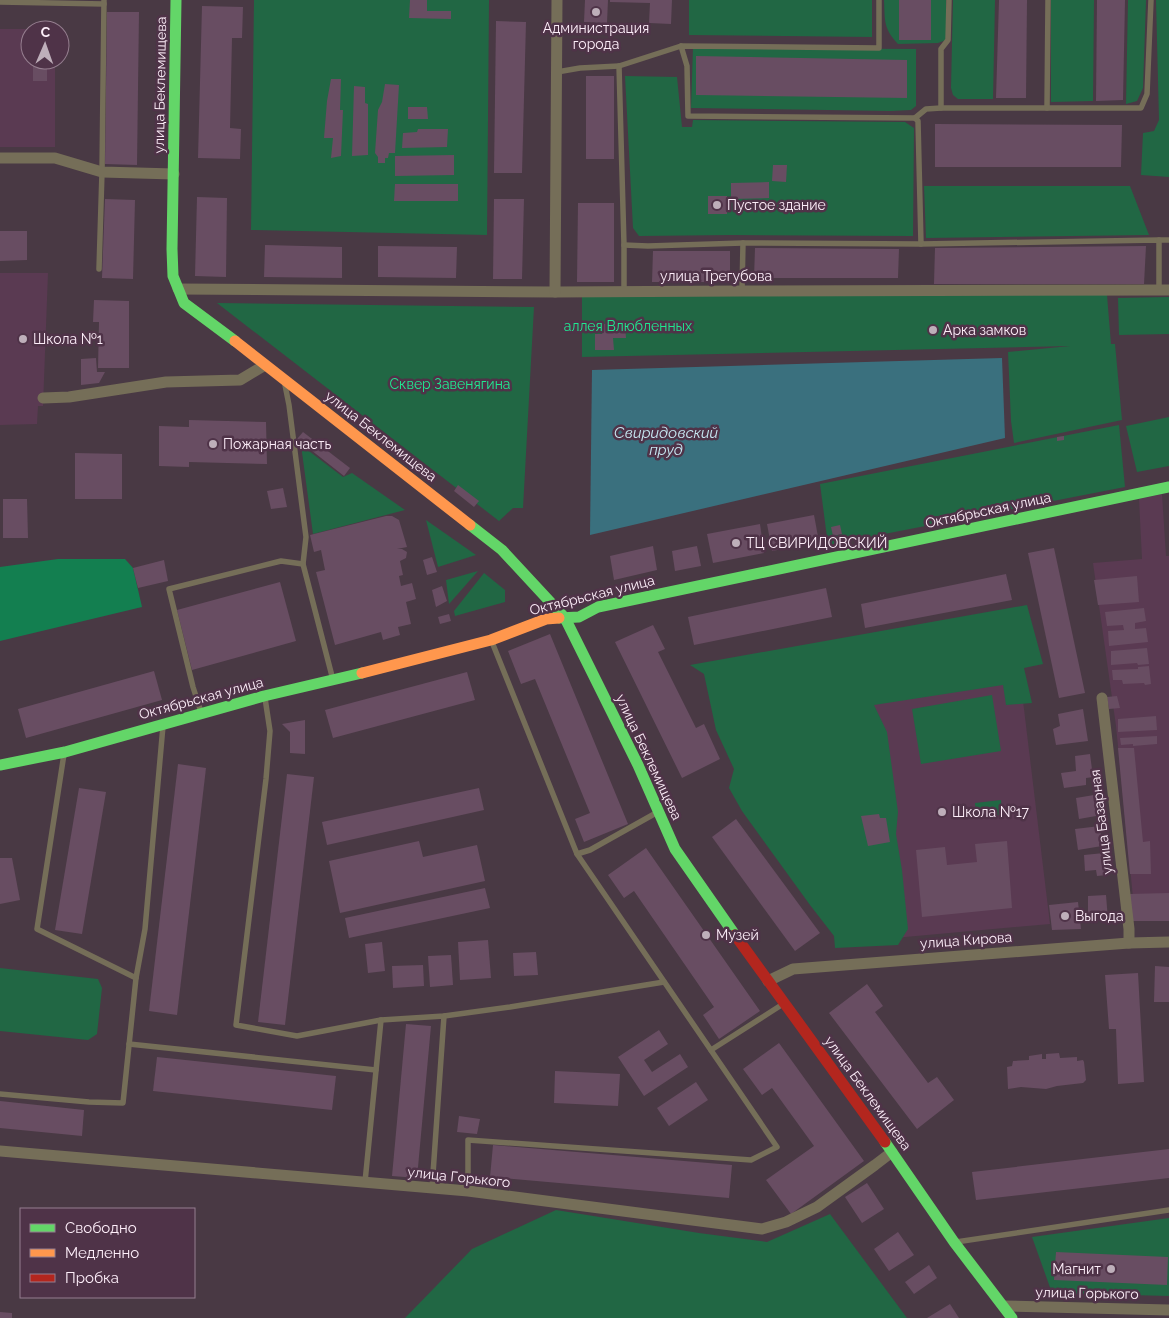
<svg xmlns="http://www.w3.org/2000/svg" width="1169" height="1318" font-family="Raleway,sans-serif">
  <style>
    .built { fill: #5a3a52 }
    .green { fill: #216744 }
    .forest { fill: #137f50 }
    .water { fill: #3a707e }
    .building { fill: #684d62 }
    .lines { fill: none; stroke-linecap: round; stroke-linejoin: round }
    .lane { stroke: #756e58; stroke-width: 5.5 }
    .street { stroke: #756e58; stroke-width: 11 }
    .fast { stroke: #63d668; stroke-width: 11 }
    .slow { stroke: #ff974d; stroke-width: 11 }
    .jam { stroke: #b3261e; stroke-width: 11 }
    .poi-dot { fill: #beafba; stroke: #4f3348; stroke-width: 2 }
    .labels { text-anchor: middle; stroke-width: 5; stroke-linejoin: round; paint-order: stroke }
    .poi-label { font-size: 14px; fill: #fdeef9; stroke: #4f3348; text-anchor: start }
    .street-label { font-size: 14px; fill: #fdeef9; stroke: #4f3348 }
    .park-label { font-size: 14px; fill: #1fea90; stroke: #4f3348 }
    .water-label { font-size: 15px; font-style: italic; fill: #c8ebf5; stroke: #4f3348 }
  </style>
  <rect width="100%" height="100%" fill="#493944"/>
  <g class="built">
    <path d="M0 29H55V30H30V60H55V147H0Z"/>
    <path d="M0 273H48L43 406H38L37 424 0 425Z"/>
    <path d="M1162 494 1166 556H1169V918H1135L1116 726 1093 563 1142 559 1139 499Z"/>
    <path d="M1020 676 1050 924 894 938 809 707Z"/>
  </g>
  <g class="green">
    <path d="M254 0H489L487 235 251 230Z"/>
    <path d="M689 0H872V37L689 35Z"/>
    <path d="M884 0H946V40L938 43 898 44C883 28 885 20 884 0Z"/>
    <path d="M953 0H995L993 99H958L953 95 951 88Z"/>
    <path d="M1051 0H1094L1093 101 1051 102Z"/>
    <path d="M1128 0H1146L1143 88 1137 101 1126 104Z"/>
    <path d="M1156 0H1169V177L1141 175 1143 133 1154 131 1159 120Z"/>
    <path d="M693 48 916 49V106L911 110 891 111 691 108Z"/>
    <path d="M625 76 677 77 682 127H692L693 120 905 122 914 128 913 236 732 235 639 236 633 228Z"/>
    <path d="M924 186H1130L1149 235 926 238Z"/>
    <path d="M582 295H1107L1111 344H1115L1122 420 1014 443 1011 421 1008 352 1070 346 582 357Z"/>
    <path d="M1169 297V334L1119 335 1118 298Z"/>
    <path d="M217 303 534 307 523 508H513L499 521Z"/>
    <path d="M1169 417V466L1137 472 1126 426Z"/>
    <path d="M1119 425 1125 487 828 545 820 484Z"/>
    <path d="M301 445 343 477 352 473 405 510 313 534Z"/>
    <path d="M426 520 476 555 438 567Z"/>
    <path d="M478 571 449 604 446 580Z"/>
    <path d="M484 573 505 590V602L455 616 454 611Z"/>
    <path d="M1027 605 1043 664 1024 668 1032 703 1006 705 1003 685 874 705 887 732 898 812 896 834 902 870 908 929 898 945 835 948 834 936 810 905 742 811 729 788 734 769 716 730 704 674 690 665Z"/>
    <path d="M992 695 1001 751 921 764 912 709Z"/>
    <path d="M1001 800 1002 815 976 817 975 803Z"/>
    <path d="M0 968 98 979 102 988 97 1034 88 1040 0 1031Z"/>
    <path d="M556 1210 699 1233 767 1242 830 1214 907 1318H405L472 1249Z"/>
    <path d="M1169 1218V1296L1052 1293 1032 1237Z"/>
  </g>
  <path class="forest" d="M58 559H125L133 568 142 607 0 641V567Z"/>
  <path class="water" d="M1002 358 1005 438 590 535 592 370Z"/>
  <g class="building">
    <path d="M410 0H427V11H451V19L409 18Z"/>
    <path d="M585 0H608L607 23 584 22Z"/>
    <path d="M610 0H672L671 24 649 23 650 3 610 2Z"/>
    <rect x="899" y="0" width="32" height="40"/>
    <path d="M999 0H1027L1026 98H996Z"/>
    <path d="M1097 0H1125L1123 100 1096 101Z"/>
    <path d="M202 6 243 7 242 38H232L230 128 241 129 240 159 198 158Z"/>
    <path d="M107 12H139L137 165 105 164Z"/>
    <path d="M496 21 526 22 522 173H494Z"/>
    <path d="M696 56 907 60V98L696 95Z"/>
    <rect x="33" y="60" width="14" height="21"/>
    <rect x="586" y="76" width="28" height="83"/>
    <path d="M331 79H341L340 110H343L341 156 331 158 333 138H324L327 101Z"/>
    <path d="M385 84 399 85 395 153H389L388 158H385V163H378V157L375 153 378 110 382 102Z"/>
    <path d="M354 86 365 87V103L368 104V155L352 156Z"/>
    <path d="M408 107H427L428 119H408Z"/>
    <path d="M935 124 1122 125 1121 167H935Z"/>
    <path d="M418 129H448L447 147 402 148 403 133 417 132Z"/>
    <path d="M454 155V175L395 176V156Z"/>
    <path d="M773 165H787L786 182 772 181Z"/>
    <path d="M769 182V198L731 199V183Z"/>
    <path d="M395 184H458V201H394Z"/>
    <rect x="708" y="196" width="19" height="18"/>
    <path d="M197 197 227 198 226 277 195 276Z"/>
    <path d="M105 199 135 200 133 279 102 278Z"/>
    <path d="M494 199H524L522 279H493Z"/>
    <path d="M578 203H614V282H577Z"/>
    <path d="M0 231H27V260L0 261Z"/>
    <path d="M265 245 342 247V278L264 277Z"/>
    <path d="M378 246 457 247 456 278 378 277Z"/>
    <path d="M1146 246 1144 284H934L935 248Z"/>
    <path d="M755 248 899 249 898 278H754Z"/>
    <path d="M653 251H730V282H652Z"/>
    <path d="M94 300 129 301V368H98L99 322H93Z"/>
    <path d="M602 324H625L626 338H613L614 350H595V334H602Z"/>
    <path d="M96 358 97 372H105L99 383 81 385V359Z"/>
    <path d="M189 420 266 422 267 464 189 462V467L159 466V426L189 427Z"/>
    <path d="M303 432 350 468 344 476 297 439Z"/>
    <path d="M1064 436V440L1057 441V437Z"/>
    <path d="M75 453 122 454V499H75Z"/>
    <path d="M458 485 479 501 474 507 454 491Z"/>
    <path d="M283 488 287 507 271 509 267 491Z"/>
    <path d="M3 499H27L28 538H3Z"/>
    <path d="M814 515 819 542 772 551 767 524Z"/>
    <path d="M386 516H392L399 520 407 547 397 549H402L407 552 406 558 400 561 403 575 399 576 401 586 412 583 416 599 406 602 411 624 398 627 400 635 383 640 381 632 335 645 316 572 325 570 321 550 314 552 310 535Z"/>
    <path d="M760 524 764 553 713 563 707 534Z"/>
    <path d="M840 525 842 534 833 536 831 527Z"/>
    <path d="M653 546 657 570 614 580 610 556Z"/>
    <path d="M697 546 701 566 675 571 672 551Z"/>
    <path d="M1054 548 1085 693 1059 698 1028 553Z"/>
    <path d="M432 557 437 572 427 575 423 560Z"/>
    <path d="M164 560 168 581 138 588 133 568Z"/>
    <path d="M1006 574 1012 600 865 628 861 604Z"/>
    <path d="M1137 576 1139 602 1098 605 1094 580Z"/>
    <path d="M280 582 296 641 192 670 177 610Z"/>
    <path d="M442 586 447 601 436 607 432 590Z"/>
    <path d="M826 588 832 617 694 645 688 617Z"/>
    <path d="M1144 608 1146 621 1135 623V629L1146 628 1148 642 1109 646 1108 631 1124 630 1123 625 1107 626 1105 612Z"/>
    <path d="M449 614 451 621 440 624 438 617Z"/>
    <path d="M653 625 665 649 658 652 696 728 704 724 720 759 682 778 615 642Z"/>
    <path d="M550 634 628 824 584 842 575 819 590 813 535 679 521 684 508 651Z"/>
    <path d="M1147 648 1149 664 1138 665 1137 663 1111 665V651Z"/>
    <path d="M1149 666 1151 684 1145 685 1144 683 1123 684 1122 680H1113L1112 670 1138 669V667Z"/>
    <path d="M154 671 162 700 26 738 18 709Z"/>
    <path d="M467 672 475 700 333 738 325 710Z"/>
    <path d="M1117 696 1120 708 1109 709 1107 697Z"/>
    <path d="M1083 709 1088 741 1056 745 1053 729 1060 726 1058 714Z"/>
    <path d="M1156 716 1157 730 1118 732V719Z"/>
    <path d="M305 720V754L290 753V732L282 724Z"/>
    <path d="M1157 736V744L1133 746V744L1121 745 1120 738Z"/>
    <path d="M1118 748H1134L1143 842 1150 841 1151 874H1130Z"/>
    <path d="M1090 754 1093 777 1086 778V785L1064 788 1061 773 1076 771 1075 756Z"/>
    <path d="M178 764 206 768 177 1015 149 1011Z"/>
    <path d="M287 774 314 777 285 1025 258 1022Z"/>
    <path d="M79 788 106 792 82 934 55 930Z"/>
    <path d="M479 788 484 810 327 845 322 822Z"/>
    <path d="M1094 795 1096 816 1079 819 1076 798Z"/>
    <path d="M879 814 880 818H886L890 842 868 846 861 816Z"/>
    <path d="M736 819 820 933 795 951 712 837Z"/>
    <path d="M1100 826 1102 846 1078 850 1075 829Z"/>
    <path d="M419 841 423 857 477 845 485 881 340 913 329 861Z"/>
    <path d="M1007 841 1012 908 922 917 916 850 945 847 947 865 977 862 975 844Z"/>
    <path d="M646 848 760 1011 719 1039 703 1015 714 1007 634 891 624 898 608 875Z"/>
    <path d="M1104 853 1107 875 1097 876 1096 870 1085 871 1084 855Z"/>
    <path d="M0 858H12L20 900 0 904Z"/>
    <path d="M485 888 490 908 349 938 345 918Z"/>
    <path d="M1169 893V921H1131L1129 894Z"/>
    <path d="M1106 895 1108 920H1088V896Z"/>
    <path d="M1078 902 1081 929 1052 930 1049 905Z"/>
    <path d="M488 940 491 978 460 980 458 942Z"/>
    <path d="M382 942 385 971 368 973 365 944Z"/>
    <path d="M536 952 538 975 514 976 513 953Z"/>
    <path d="M451 955 453 985 430 987 428 956Z"/>
    <path d="M423 965 424 986 393 988 392 966Z"/>
    <path d="M1155 966 1169 967V1002H1154Z"/>
    <path d="M1138 973 1144 1082 1118 1084 1116 1029H1109L1105 975Z"/>
    <path d="M867 984 883 1006 875 1012 928 1083 937 1077 954 1100 917 1129 829 1013Z"/>
    <path d="M406 1024 431 1026 417 1178 392 1176Z"/>
    <path d="M659 1030 668 1044 644 1060 652 1072 680 1054 688 1067 644 1096 618 1057Z"/>
    <path d="M779 1043 864 1161 791 1214 766 1180 814 1146 772 1088 762 1095 743 1069Z"/>
    <path d="M1059 1053 1060 1058 1077 1057V1061L1083 1060 1084 1062 1086 1080 1083 1083 1057 1086 1046 1089 1021 1087 1008 1089 1007 1067 1012 1066 1013 1061 1029 1060V1056L1042 1054V1059H1046V1054Z"/>
    <path d="M157 1057 336 1076 332 1110 153 1091Z"/>
    <path d="M555 1071 620 1074 618 1106 554 1103Z"/>
    <path d="M696 1082 708 1100 669 1126 657 1108Z"/>
    <path d="M0 1101 84 1110 82 1136 0 1128Z"/>
    <path d="M459 1116 480 1119 477 1134 457 1132Z"/>
    <path d="M493 1145 732 1165 729 1198 490 1177Z"/>
    <path d="M1169 1149V1178L976 1200 972 1172Z"/>
    <path d="M867 1183 884 1209 862 1223 845 1197Z"/>
    <path d="M898 1232 914 1255 889 1271 874 1249Z"/>
    <path d="M1056 1252 1168 1257 1167 1285 1054 1280Z"/>
    <path d="M929 1265 937 1278 914 1294 905 1282Z"/>
    <path d="M950 1304 959 1318H927Z"/>
    <path d="M0 1312 12 1313V1318H0Z"/>
  </g>
  <g class="lines">
    <g class="lane">
      <path d="M1151 0 1147 94 1141 108H941L926 109 915 118 918 121 921 244 1159 240V290"/>
      <path d="M0 2 104 4"/>
      <path d="M681 46 687 66 688 116 915 118"/>
      <path d="M619 66 624 245V291"/>
      <path d="M557 72 580 68 619 66 681 46 879 48V0"/>
      <path d="M941 108V49L948 40 949 0"/>
      <path d="M1047 108 1048 0"/>
      <path d="M1159 240H1169"/>
      <path d="M624 245 648 246 743 243"/>
      <path d="M99 269 102 172 104 0"/>
      <path d="M742 291 743 243 921 244"/>
      <path d="M285 385 289 405 306 537 303 564 333 680"/>
      <path d="M492 642 577 854 590 850 656 813"/>
      <path d="M265 698 270 731 266 779 236 1025 297 1036 381 1020 444 1016 510 1007 664 982"/>
      <path d="M201 712 193 687 169 589 281 561 303 564"/>
      <path d="M64 754 37 929 136 978"/>
      <path d="M129 1044 376 1070"/>
      <path d="M711 1050 783 1004"/>
      <path d="M0 1094 89 1102 123 1103 136 978 145 929 163 726"/>
      <path d="M365 1182 381 1020"/>
      <path d="M432 1188 444 1016"/>
      <path d="M468 1191V1140L751 1160 777 1147 577 854"/>
      <path d="M956 1242 1169 1210"/>
    </g>
    <g class="street">
      <path d="M0 158H55L102 172 174 174"/>
      <path d="M178 289 555 292 742 291 1169 290"/>
      <path d="M555 292 557 0"/>
      <path d="M43 398 69 397 166 382 240 380 265 365"/>
      <path d="M1102 698 1129 929V943"/>
      <path d="M768 981 793 969 1129 943 1169 942"/>
      <path d="M0 1151 468 1191 762 1229 786 1222 817 1207 875 1165 892 1152"/>
      <path d="M1004 1306 1169 1310"/>
    </g>
    <g class="fast">
      <path d="M176 0 172 249 173 276 184 303 235 341"/>
      <path d="M470 525 502 550 565 618 638 765 675 849 735 935"/>
      <path d="M559 618 579 617 598 607 1169 487"/>
      <path d="M0 765 65 752 264 696 362 673"/>
      <path d="M885 1142 954 1242 1012 1318"/>
    </g>
    <g class="slow">
      <path d="M235 341 470 525"/>
      <path d="M362 673 491 640 546 619 559 618"/>
    </g>
    <path class="jam" d="M735 935 885 1142"/>
  </g>
  <g class="poi-dot">
    <circle cx="596" cy="12" r="5"/>
    <circle cx="717" cy="205" r="5"/>
    <circle cx="933" cy="330" r="5"/>
    <circle cx="23" cy="339" r="5"/>
    <circle cx="213" cy="444" r="5"/>
    <circle cx="736" cy="543" r="5"/>
    <circle cx="942" cy="812" r="5"/>
    <circle cx="1065" cy="916" r="5"/>
    <circle cx="706" cy="935" r="5"/>
    <circle cx="1111" cy="1269" r="5"/>
  </g>
  <g class="labels">
    <g class="poi-label">
      <text x="596" y="33" text-anchor="middle">Администрация<tspan x="596" dy="16">города</tspan></text>
      <text x="727" y="210">Пустое здание</text>
      <text x="943" y="335">Арка замков</text>
      <text x="33" y="344">Школа №1</text>
      <text x="223" y="449">Пожарная часть</text>
      <text x="746" y="548">ТЦ СВИРИДОВСКИЙ</text>
      <text x="952" y="817">Школа №17</text>
      <text x="1075" y="921">Выгода</text>
      <text x="716" y="940">Музей</text>
      <text x="1101" y="1274" text-anchor="end">Магнит</text>
    </g>
    <g class="street-label">
      <text transform="translate(160 85) rotate(-89)" y="5">улица Беклемищева</text>
      <text x="716" y="281">улица Трегубова</text>
      <text transform="translate(381 436) rotate(38)" y="5">улица Беклемищева</text>
      <text transform="translate(988 510) rotate(-12)" y="5">Октябрьская улица</text>
      <text transform="translate(592 595) rotate(-14)" y="5">Октябрьская улица</text>
      <text transform="translate(201 698) rotate(-15)" y="5">Октябрьская улица</text>
      <text transform="translate(649 757) rotate(65)" y="5">улица Беклемищева</text>
      <text transform="translate(1101 822) rotate(-97)" y="5">улица Базарная</text>
      <text transform="translate(966 940) rotate(-4)" y="5">улица Кирова</text>
      <text transform="translate(868 1093) rotate(54)" y="5">улица Беклемищева</text>
      <text transform="translate(459 1177) rotate(6)" y="5">улица Горького</text>
      <text transform="translate(1087 1293) rotate(1)" y="5">улица Горького</text>
    </g>
    <g class="park-label">
      <text x="628" y="331">аллея Влюбленных</text>
      <text x="450" y="389">Сквер Завенягина</text>
    </g>
    <g class="water-label">
      <text x="666" y="438">Свиридовский<tspan x="666" dy="17">пруд</tspan></text>
    </g>
  </g>
  <rect x="20" y="1208" width="175" height="90" fill="#4f3348" stroke="#957e8f"/>
  <rect x="30" y="1224" width="25" height="8" fill="#63d668" stroke="#957e8f"/>
  <text x="65" y="1233" font-size="15" fill="#fdeef9">Свободно</text>
  <rect x="30" y="1249" width="25" height="8" fill="#ff974d" stroke="#957e8f"/>
  <text x="65" y="1258" font-size="15" fill="#fdeef9">Медленно</text>
  <rect x="30" y="1274" width="25" height="8" fill="#b3261e" stroke="#957e8f"/>
  <text x="65" y="1283" font-size="15" fill="#fdeef9">Пробка</text>
  <g transform="translate(45 45) rotate(2)"><circle r="24" fill="#4f3348" stroke="#957e8f"/>
  <path d="M0-4L9 19L0 12L-9 19Z" fill="#beafba"/>
  <text y="-8" font-size="14" font-weight="bold" text-anchor="middle" fill="#fdeef9">С</text>
  </g>
</svg>
